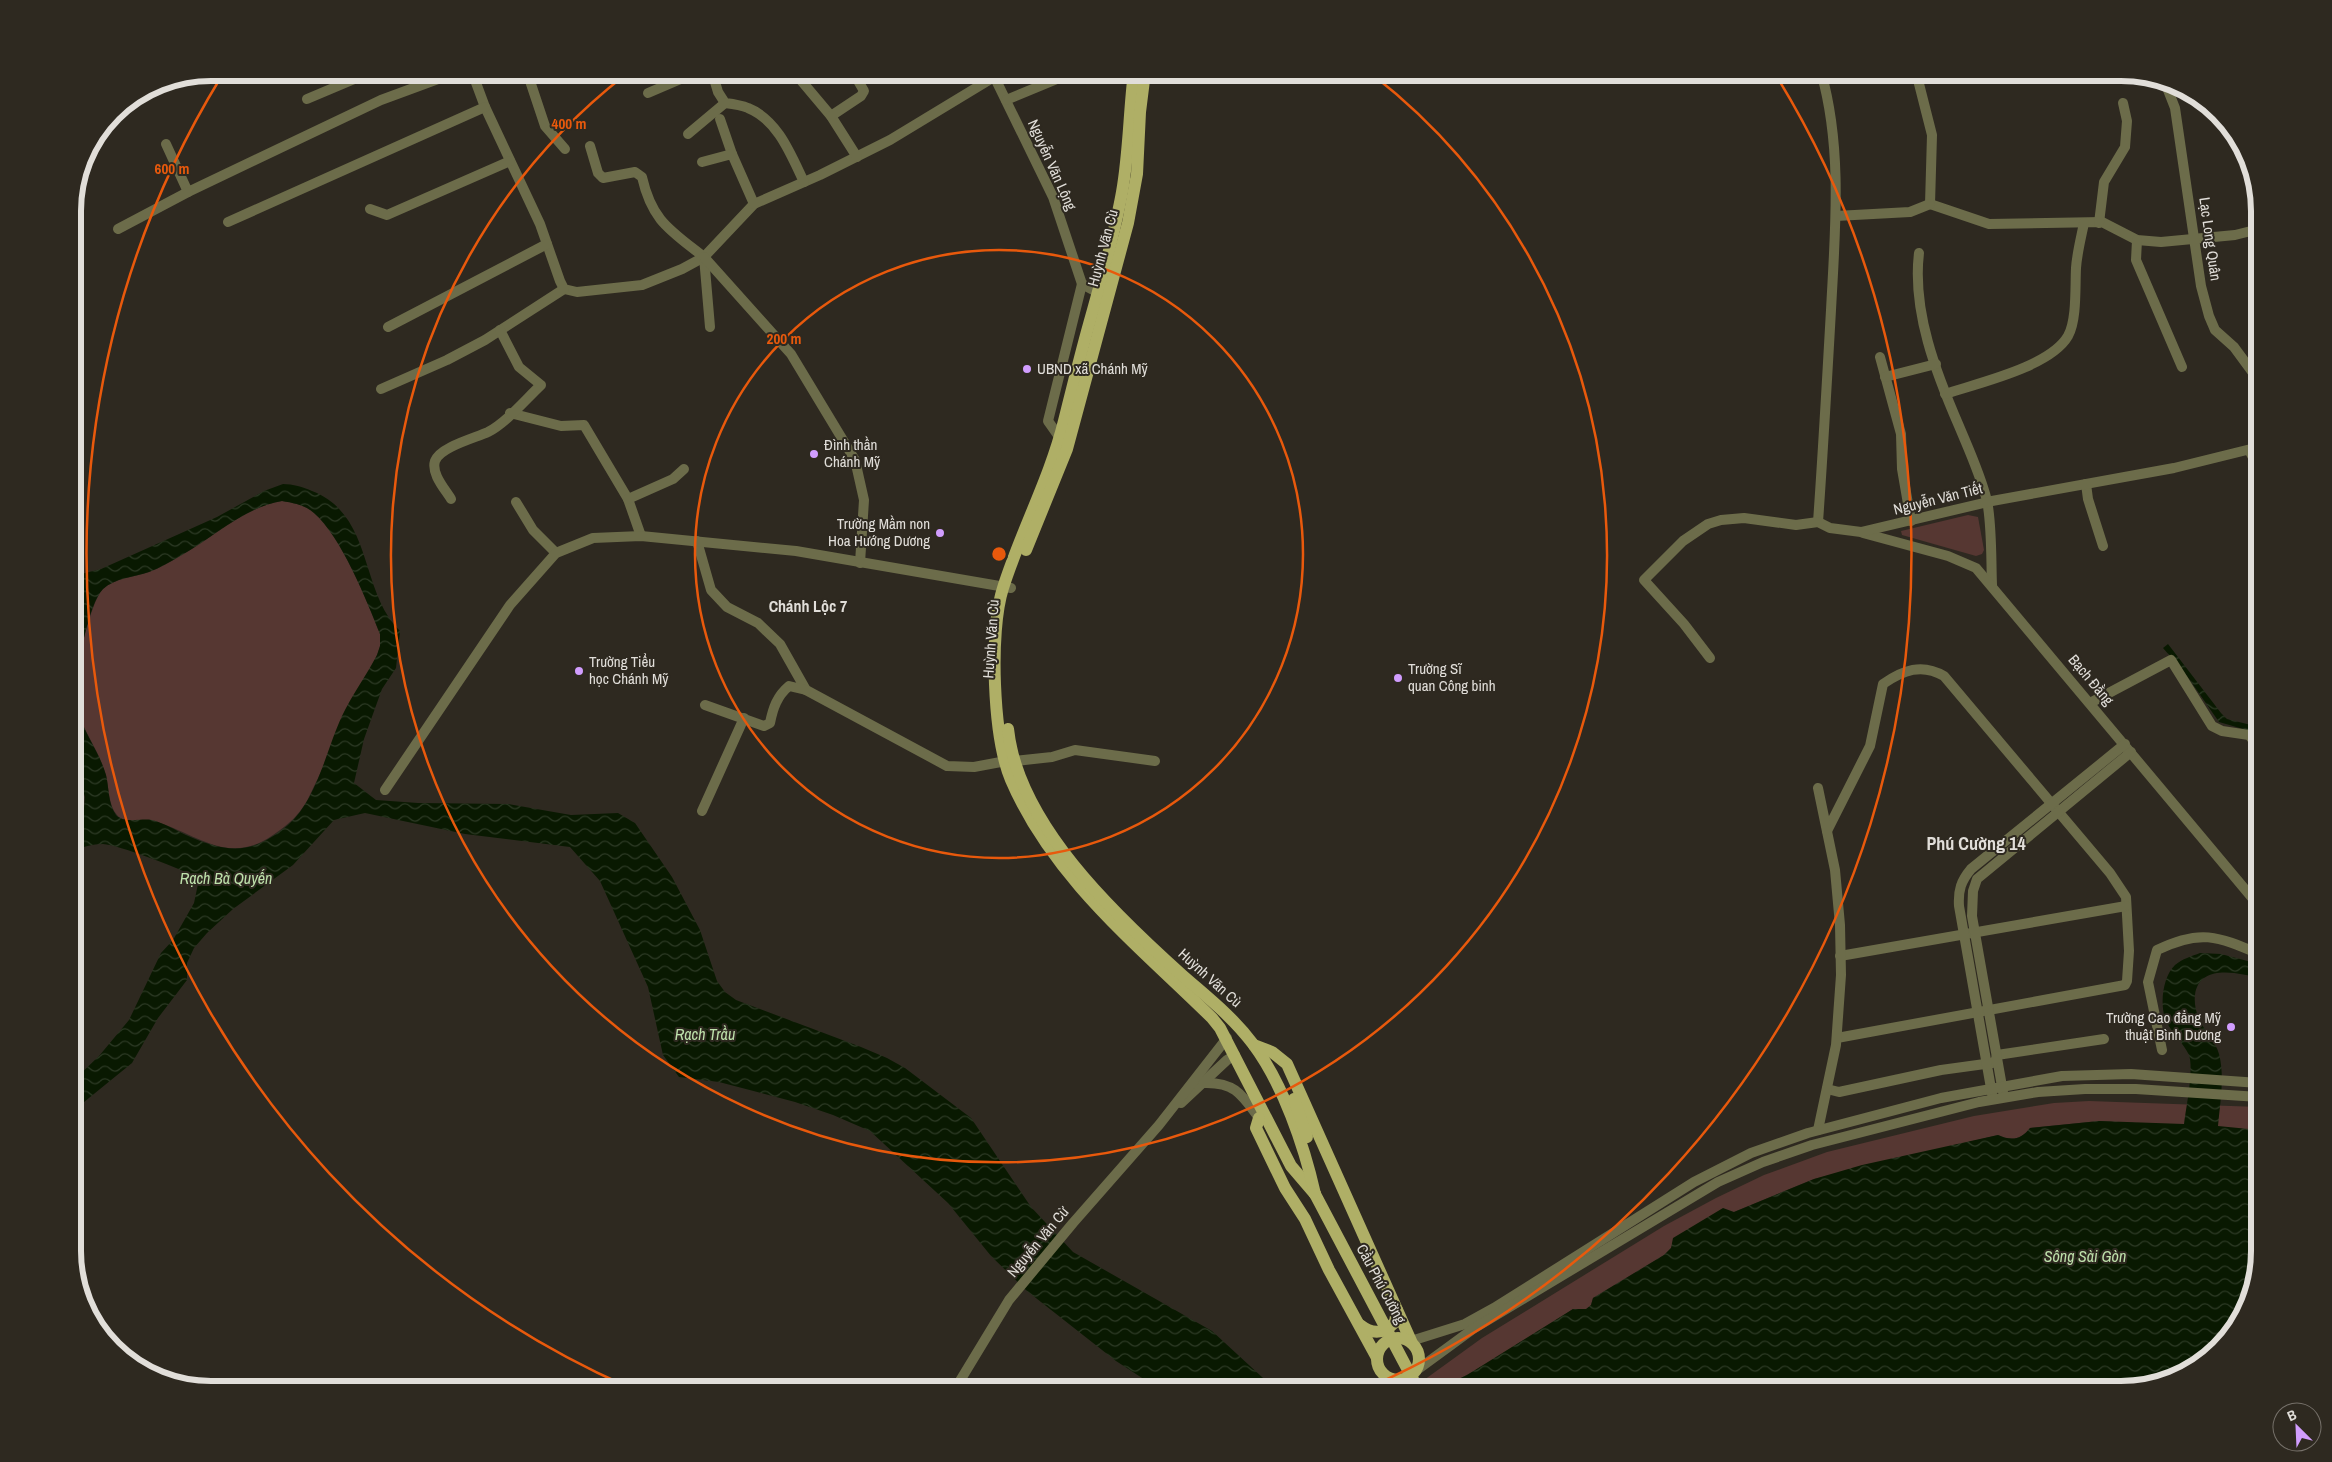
<svg xmlns="http://www.w3.org/2000/svg" width="2332" height="1462" font-family="'Archivo Narrow',sans-serif">
  <style>
    .green { fill: #563732 }
    .water { fill: url(#water-waves); fill-rule: evenodd }
    .lines { fill: none; stroke-linecap: round; stroke-linejoin: round }
    .minor { stroke: #6c6c4a; stroke-width: 10 }
    .major { stroke: #afaf66; stroke-width: 12 }
    .major-bridge { stroke: #afaf66; stroke-width: 12 }
    .ring { fill: none; stroke: #e8590c; stroke-width: 2.5 }
    .poi-dot { fill: #d19dfe; stroke: #2e2920; stroke-width: 2 }
    .labels { text-anchor: middle; stroke-width: 4; stroke-linejoin: round; paint-order: stroke }
    .street-label { font-size: 15px; fill: #e1ded9; stroke: #2e2920 }
    .poi-label { font-size: 15px; fill: #e1ded9; stroke: #2e2920; text-anchor: start }
    .neighbourhood-label { font-size: 16px; font-weight: bold; fill: #e1ded9; stroke: #2e2920 }
    .water-label { font-size: 16px; font-style: italic; fill: #bee1ab; stroke: #2e2920 }
    .quarter-label { font-size: 18px; font-weight: bold; fill: #e1ded9; stroke: #2e2920 }
    .rim { fill: none; stroke: #e1ded9; stroke-width: 6 }
    .centre { fill: #e8590c; stroke: #2e2920; stroke-width: 2.5 }
    .ring-label { font-size: 15px; text-anchor: middle; font-weight: bold; fill: #e8590c; stroke: #2e2920; stroke-width: 4; stroke-linejoin: round; paint-order: stroke }
  </style>
  <defs>
    <pattern id="water-waves" width="16" height="10" patternUnits="userSpaceOnUse" patternTransform="scale(1.25)"><rect width="16" height="10" fill="#091901"/><path d="M0 5q4-4 8 0t8 0" fill="none" stroke="#2d3a25"/></pattern>
  </defs>
  <rect width="100%" height="100%" fill="#2e2920"/>
  <g class="green">
    <path d="M282 501C294 503 305 505 314 513 341 536 367 601 380 634V646L377 655 307 801C298 816 288 825 273 835 229 866 199 835 157 822 145 818 125 825 117 815 108 805 109 787 106 775 100 754 87 736 79 716 77 710 75 701 75 694 74 675 90 602 103 589 115 578 135 577 149 572 160 568 170 562 180 556 213 538 244 507 282 501Z"/>
    <path d="M1968 515 1978 517 1984 550 1982 554 1976 556 1902 535 1901 531Z"/>
    <path d="M2089 1101 2259 1107V1130L2099 1121 2030 1128C2021 1140 2011 1141 1998 1135L1814 1179 1734 1212 1671 1248 1664 1255 1593 1298 1591 1305 1586 1310 1573 1309C1546 1327 1456 1389 1429 1389L1424 1380 1482 1338 1664 1226 1716 1198 1764 1175 1827 1152 1974 1116 2054 1103Z"/>
  </g>
  <g class="water">
    <path d="M283 484C293 484 303 487 312 491 374 515 359 591 400 631L396 668 382 689 364 739 354 783 376 800 418 803 508 804 571 815 618 813 635 823 672 877 700 930 717 981 725 992 736 1000 861 1047 887 1058 905 1068 971 1118 1031 1207 1073 1252 1212 1331 1275 1389H1159L1116 1361 1027 1291 991 1256 948 1203 870 1131 833 1115 795 1102 719 1082 679 1077 663 1055 648 987 600 881 570 847 465 834 365 813 334 820 293 865 233 909 207 933 194 948 187 963V980L158 1018 132 1063 73 1111V1081L99 1056 129 1020 161 953 173 940 194 903 198 884 192 875C176 867 119 845 103 844 92 844 83 847 73 851V825L84 808 85 797 73 759V576L101 569 217 517 264 491ZM282 501C294 503 305 505 314 513 341 536 367 601 380 634V646L377 655C366 676 352 695 342 716 326 750 317 800 288 825 251 856 227 853 186 835 175 830 164 823 152 820 141 818 124 824 116 815 108 804 109 787 106 775 100 754 86 736 79 715 77 708 74 698 75 691 77 669 88 604 103 589 115 578 134 577 149 572 160 568 171 561 182 555 214 537 245 507 282 501Z"/>
    <path d="M2168 644 2221 713 2227 719 2259 727V737L2250 731 2219 722 2187 676 2163 648Z"/>
    <path d="M2200 953 2221 954 2259 964V978C2239 973 2199 963 2195 995 2194 1003 2196 1013 2200 1021 2205 1032 2216 1042 2219 1054 2225 1077 2220 1103 2218 1126L2259 1130V1251L2241 1320 2190 1371 2121 1389H1438L1467 1375 1573 1309H1586L1591 1305 1593 1298 1664 1255 1671 1248 1673 1238 1723 1208 1734 1212 1814 1179 1862 1165 1998 1135C2011 1141 2021 1140 2030 1128L2099 1121 2184 1124C2186 1107 2194 1070 2189 1055 2184 1044 2173 1034 2167 1023 2159 1008 2162 977 2175 965 2182 959 2192 956 2200 953Z"/>
  </g>
  <g class="lines">
    <g class="minor">
      <path d="M472 72 485 107 540 224 560 281 564 289 577 292 642 285 682 269 704 257 754 204 820 175 890 140 994 77"/>
      <path d="M527 72 545 126 565 149"/>
      <path d="M712 72 718 92 725 103C733 104 741 105 748 108 778 120 791 155 804 182"/>
      <path d="M794 72 831 116 857 157"/>
      <path d="M992 72 1053 197 1082 284 1097 292"/>
      <path d="M1916 72 1932 135 1930 204 1989 224 2102 222 2137 240 2161 242 2235 235 2259 229"/>
      <path d="M2166 85 2175 108 2201 286 2209 316 2215 330 2234 347 2259 381"/>
      <path d="M648 93 697 72"/>
      <path d="M307 99 371 72"/>
      <path d="M1006 100 1074 72"/>
      <path d="M831 116 861 96 864 91 853 72"/>
      <path d="M720 119 732 154"/>
      <path d="M688 134 725 103"/>
      <path d="M166 144 188 192 381 100 457 72"/>
      <path d="M590 146 598 173 603 178 635 172 642 177C652 221 670 230 704 257L710 327"/>
      <path d="M702 162 732 154 754 204"/>
      <path d="M370 209 387 215 510 161"/>
      <path d="M1836 216 1910 212 1930 204"/>
      <path d="M228 222 485 107"/>
      <path d="M2099 223 2104 182 2125 147 2127 121 2123 103"/>
      <path d="M118 229 188 192"/>
      <path d="M2137 240 2136 260 2182 367"/>
      <path d="M1919 253C1912 311 1936 373 1959 426 1969 450 1981 476 1987 501 1992 525 1991 560 1992 585"/>
      <path d="M704 257 791 354 855 460 864 500 860 563"/>
      <path d="M388 327 547 244"/>
      <path d="M1880 357 1901 434 1902 469 1911 521"/>
      <path d="M1885 377 1936 364"/>
      <path d="M381 389 447 360 485 340 564 289"/>
      <path d="M1945 394C1978 383 2050 367 2068 336 2077 320 2075 287 2076 268 2077 253 2081 238 2084 223"/>
      <path d="M510 413 561 426 584 425 628 499 641 536"/>
      <path d="M1060 438 1048 421 1082 284"/>
      <path d="M2249 450 2259 469"/>
      <path d="M2086 484 2088 499 2103 546"/>
      <path d="M451 499C445 489 431 474 435 461 440 447 475 438 488 432 506 423 526 399 541 385L519 367 500 330"/>
      <path d="M628 499 673 479 684 469"/>
      <path d="M516 502 533 530 556 553"/>
      <path d="M1818 522C1823 452 1827 381 1831 310 1835 232 1843 149 1821 72"/>
      <path d="M1863 533 1948 556 1976 568 2259 906"/>
      <path d="M697 541 711 590 727 607 758 623 780 644 806 690 947 766 974 767 1006 761"/>
      <path d="M1710 658 1684 624 1644 580 1683 541 1708 524 1721 520 1744 518 1796 525 1818 522 1830 528 1861 532 1992 501 2174 468 2259 447"/>
      <path d="M2090 703 2171 660 2212 726 2222 731 2249 735 2259 748"/>
      <path d="M705 705 764 726 770 723C773 708 777 696 789 686L806 690"/>
      <path d="M1015 761 1052 757 1075 750 1155 761"/>
      <path d="M385 790 510 605 556 553 593 538 641 536 796 551 1011 588"/>
      <path d="M702 811 744 718"/>
      <path d="M1827 831 1870 746 1883 684C1903 670 1922 663 1944 676L2110 873 2126 897 2129 951 2127 981 2125 985 1837 1038"/>
      <path d="M1840 956 2126 906"/>
      <path d="M2162 1050 2148 982 2157 950C2200 929 2217 936 2259 954"/>
      <path d="M1204 1083C1235 1082 1242 1095 1259 1118"/>
      <path d="M1827 1089 1839 1092 1941 1070 1992 1063 1996 1060 1997 1055 2104 1039"/>
      <path d="M2003 1092 1972 916 1973 891 1977 879 2131 752"/>
      <path d="M1992 1094 1959 906C1958 890 1961 881 1971 869L2125 744"/>
      <path d="M1181 1103 1227 1060 1235 1055"/>
      <path d="M1818 1130 1836 1045 1841 975 1840 925 1835 870 1818 788"/>
      <path d="M1411 1341 1465 1324 1494 1308 1694 1182 1751 1153 1808 1133 1941 1098 2062 1076 2131 1074 2259 1083"/>
      <path d="M1417 1370 1473 1329 1718 1182 1763 1162 1812 1145 1979 1102 2038 1092 2085 1089H2136L2259 1097"/>
      <path d="M955 1389 1009 1300 1073 1223 1159 1125 1227 1038"/>
    </g>
    <g class="major">
      <path d="M1134 72C1129 112 1129 153 1122 192 1114 237 1101 281 1089 324 1080 356 1072 389 1064 421 1050 478 1021 531 1003 588 989 632 993 737 1011 780 1053 878 1138 945 1212 1018L1220 1028 1291 1166 1315 1194"/>
      <path d="M1026 550 1067 449 1128 223 1137 174 1140 112 1145 72"/>
      <path d="M1008 729C1018 824 1115 915 1182 975 1207 997 1233 1017 1253 1044 1283 1084 1304 1145 1315 1194"/>
      <path d="M1254 1045 1272 1052 1287 1064 1411 1341"/>
      <path d="M1294 1099 1307 1137"/>
      <path d="M1259 1118 1256 1128 1285 1188 1305 1219 1329 1270 1377 1358"/>
      <path d="M1360 1325C1373 1335 1384 1334 1395 1322L1397 1310"/>
      <circle cx="1398" cy="1359" r="21"/>
    </g>
    <path class="major-bridge" d="M1315 1194 1418 1389"/>
  </g>
  <g class="ring">
    <circle cx="999" cy="554" r="304"/>
    <path d="M1373 75A608 608 0 1 1 625 75"/>
    <path d="M628 1387A912 912 0 0 1 221 77M1777 77A912 912 0 0 1 1370 1387"/>
  </g>
  <g class="poi-dot">
    <circle cx="1027" cy="369" r="5"/>
    <circle cx="814" cy="454" r="5"/>
    <circle cx="940" cy="533" r="5"/>
    <circle cx="579" cy="671" r="5"/>
    <circle cx="1398" cy="678" r="5"/>
    <circle cx="2231" cy="1027" r="5"/>
  </g>
  <g class="labels">
    <g class="street-label">
      <text transform="translate(1052 165) rotate(66)" y="5">Nguyễn Văn Lộng</text>
      <text transform="translate(2210 239) rotate(82)" y="5">Lạc Long Quân</text>
      <text transform="translate(1103 248) rotate(-75)" y="5">Huỳnh Văn Cù</text>
      <text transform="translate(1938 499) rotate(-14)" y="5">Nguyễn Văn Tiết</text>
      <text transform="translate(991 639) rotate(-86)" y="5">Huỳnh Văn Cù</text>
      <text transform="translate(2091 680) rotate(50)" y="5">Bạch Đằng</text>
      <text transform="translate(1210 978) rotate(42)" y="5">Huỳnh Văn Cù</text>
      <text transform="translate(1038 1242) rotate(-50)" y="5">Nguyễn Văn Cừ</text>
      <text transform="translate(1381 1284) rotate(62)" y="5">Cầu Phú Cường</text>
    </g>
    <g class="poi-label">
      <text x="1037" y="374">UBND xã Chánh Mỹ</text>
      <text x="824" y="450">Đình thần<tspan x="824" dy="17">Chánh Mỹ</tspan></text>
      <text x="930" y="529" text-anchor="end">Trường Mầm non<tspan x="930" dy="17">Hoa Hướng Dương</tspan></text>
      <text x="589" y="667">Trường Tiểu<tspan x="589" dy="17">học Chánh Mỹ</tspan></text>
      <text x="1408" y="674">Trường Sĩ<tspan x="1408" dy="17">quan Công binh</tspan></text>
      <text x="2221" y="1023" text-anchor="end">Trường Cao đẳng Mỹ<tspan x="2221" dy="17">thuật Bình Dương</tspan></text>
    </g>
    <g class="neighbourhood-label">
      <text x="808" y="612">Chánh Lộc 7</text>
    </g>
    <g class="water-label">
      <text x="226" y="884">Rạch Bà Quyến</text>
      <text x="705" y="1040">Rạch Trầu</text>
      <text x="2085" y="1262">Sông Sài Gòn</text>
    </g>
    <g class="quarter-label">
      <text x="1976" y="850">Phú Cường 14</text>
    </g>
  </g>
  <path d="M0 0H2332V1462H0ZM211 81H2121A130 130 0 0 1 2251 211V1251A130 130 0 0 1 2121 1381H211A130 130 0 0 1 81 1251V211A130 130 0 0 1 211 81Z" fill="#2e2920" fill-rule="evenodd"/>
  <path class="rim" d="M211 81H2121A130 130 0 0 1 2251 211V1251A130 130 0 0 1 2121 1381H211A130 130 0 0 1 81 1251V211A130 130 0 0 1 211 81Z"/>
  <circle cx="999" cy="554" r="8" class="centre"/>
  <g class="ring-label">
    <text x="569" y="129">400 m</text>
    <text x="172" y="174">600 m</text>
    <text x="784" y="344">200 m</text>
  </g>
  <g transform="translate(2297 1427) rotate(336)"><circle r="24" fill="#2e2920" stroke="#76716a"/>
  <path d="M0-4L9 19L0 12L-9 19Z" fill="#d19dfe"/>
  <text y="-8" font-size="14" font-weight="bold" text-anchor="middle" fill="#e1ded9">B</text>
  </g>
</svg>
